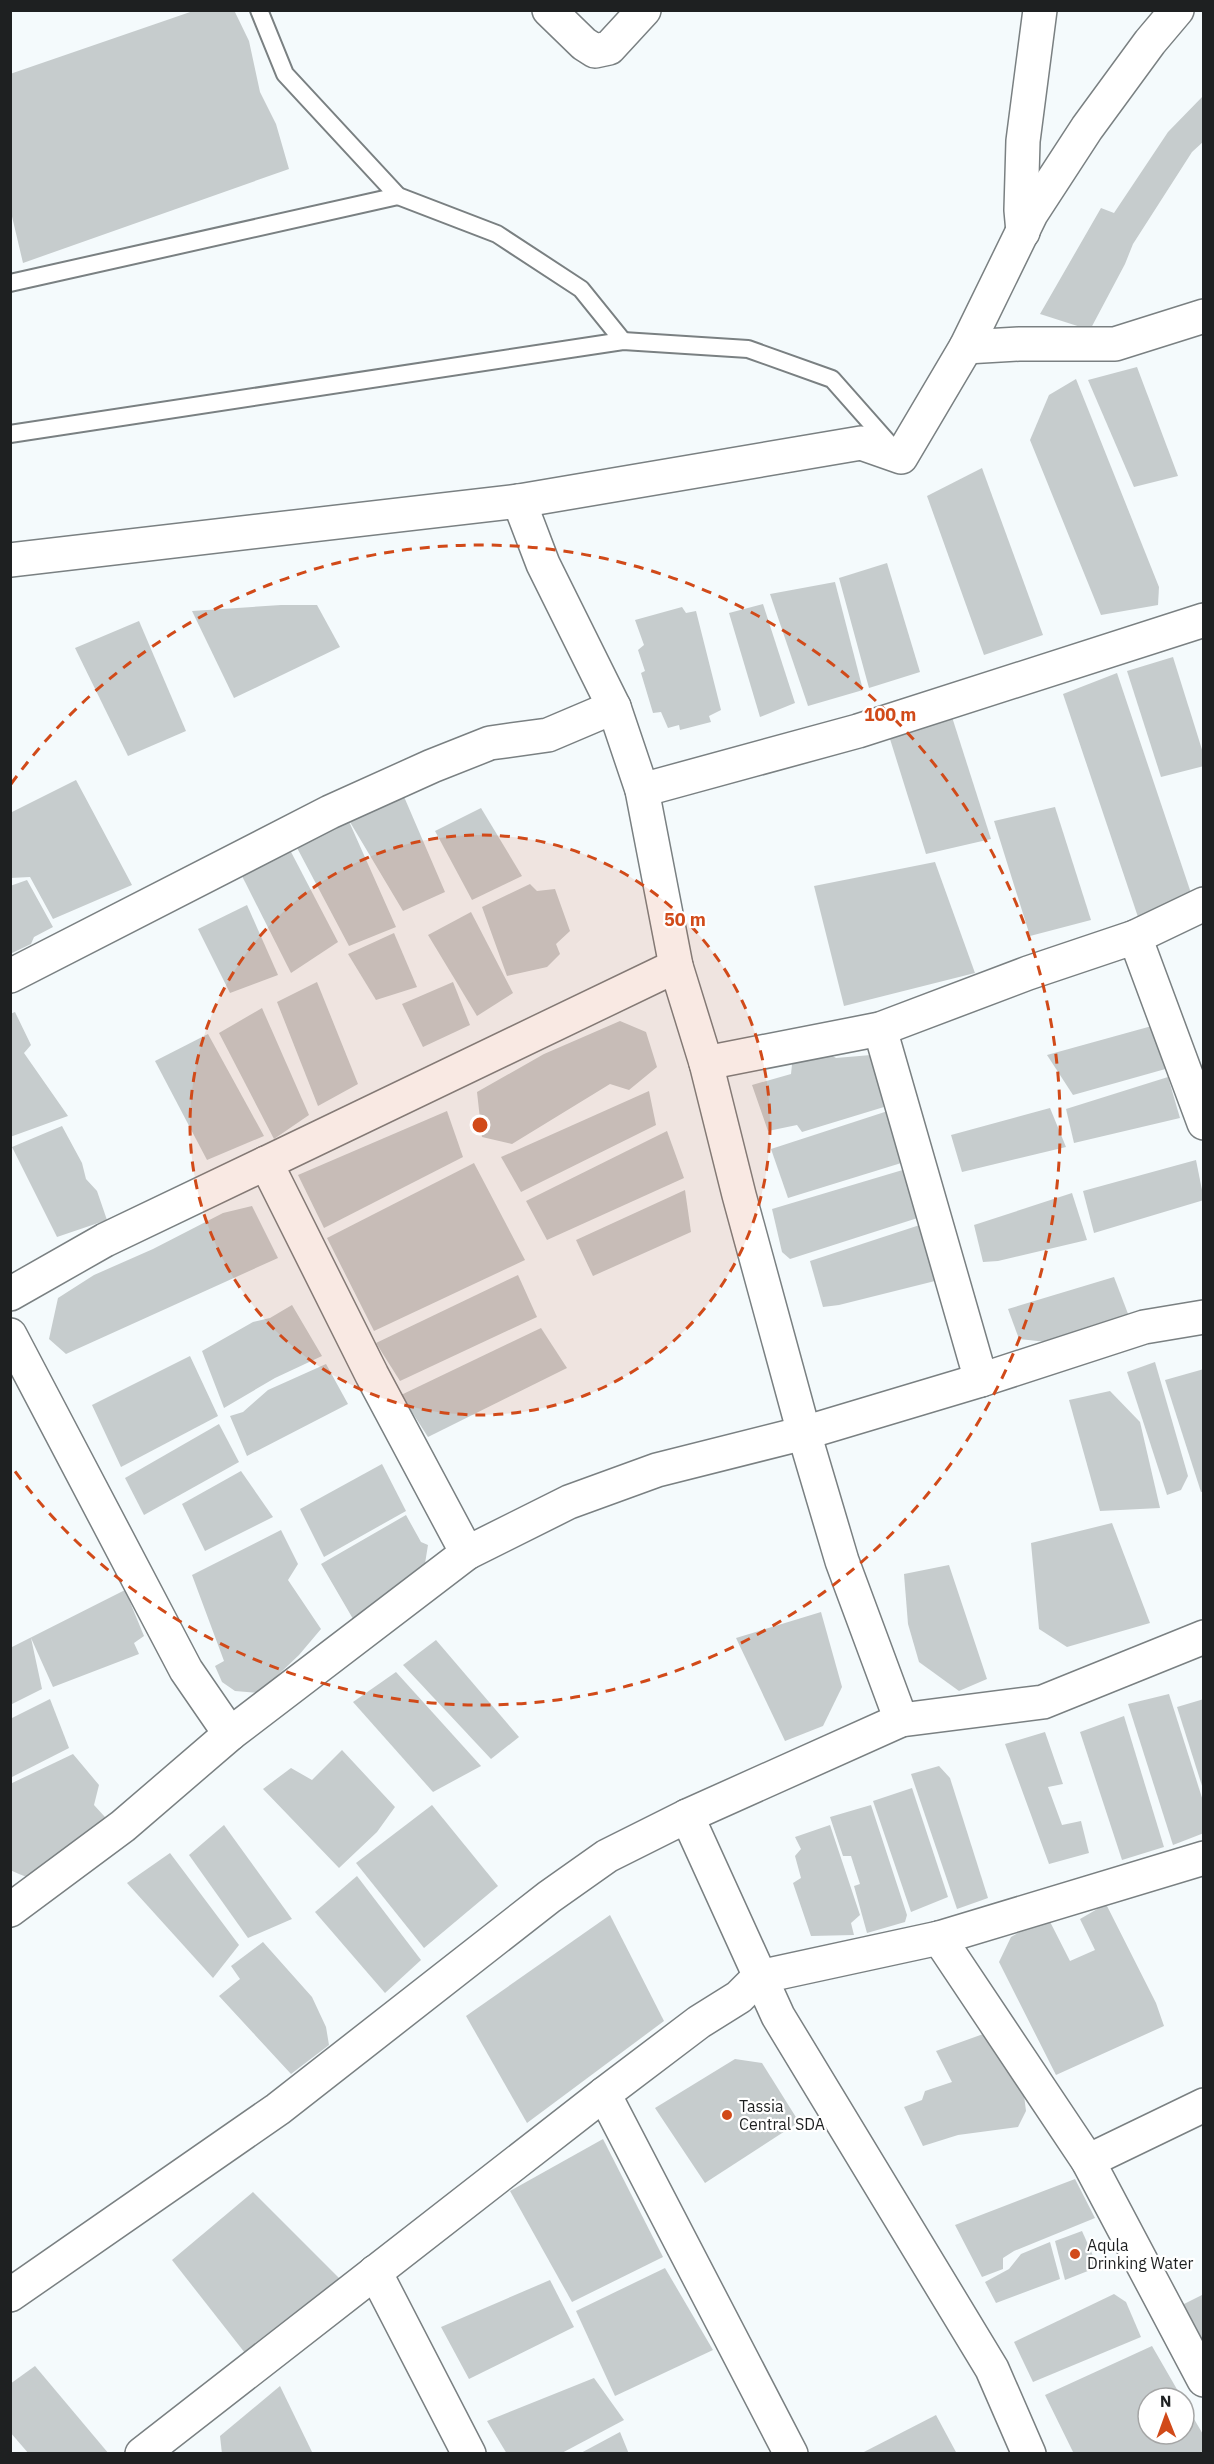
<svg xmlns="http://www.w3.org/2000/svg" width="1214" height="2464" font-family="'IBM Plex Sans',sans-serif">
  <style>
    .building { fill: #c6cccd }
    .lines { fill: none; stroke-linecap: round; stroke-linejoin: round }
    .lane-casing { stroke: #7a8082; stroke-width: 20 }
    .street-casing { stroke: #7a8082; stroke-width: 36 }
    .lane { stroke: #fff; stroke-width: 16 }
    .street { stroke: #fff; stroke-width: 33 }
    .ring { fill: none; stroke: #d14a19; stroke-width: 3; stroke-dasharray: 10 8 }
    .poi-dot { fill: #d14a19; stroke: #fff; stroke-width: 2 }
    .labels { text-anchor: middle; stroke-width: 4.5; stroke-linejoin: round; paint-order: stroke }
    .poi-label { font-size: 16px; fill: #1e2021; stroke: #fff; text-anchor: start }
    .centre { fill: #d14a19; stroke: #fff; stroke-width: 3 }
    .ring-label { font-size: 18px; text-anchor: middle; font-weight: bold; fill: #d14a19; stroke: #fff; stroke-width: 4.5; stroke-linejoin: round; paint-order: stroke }
  </style>
  <rect width="100%" height="100%" fill="#f4fafc"/>
  <g class="building">
    <path d="M196 10H234L249 41 260 92 276 124 289 169 23 263 10 208V74Z"/>
    <path d="M1204 95V141L1192 152 1133 244 1125 264 1090 330 1040 314 1101 208 1114 213 1168 132Z"/>
    <path d="M1137 367 1178 476 1134 487 1088 380Z"/>
    <path d="M1076 379 1159 587 1158 605 1101 615 1030 440 1049 395Z"/>
    <path d="M982 468 1043 635 984 655 927 496Z"/>
    <path d="M887 563 920 672 869 688 839 578Z"/>
    <path d="M835 582 863 690 808 706 770 594Z"/>
    <path d="M763 604 795 703 760 717 729 613Z"/>
    <path d="M281 605H317L340 647 234 698 192 611Z"/>
    <path d="M682 607 686 613 696 611 721 710 709 716 711 722 680 730 679 725 668 728 661 712 653 713 641 673 645 671 638 650 644 645 635 620Z"/>
    <path d="M139 621 186 731 128 756 75 648Z"/>
    <path d="M1173 657 1204 756V766L1161 777 1127 671Z"/>
    <path d="M1117 673 1192 896 1138 917 1063 694Z"/>
    <path d="M952 717 991 839 926 854 890 739Z"/>
    <path d="M76 780 132 885 53 919 30 877 10 878V813Z"/>
    <path d="M402 792 445 892 403 911 347 817 396 927 349 946 295 844 347 817Z"/>
    <path d="M1055 807 1091 920 1030 936 994 821Z"/>
    <path d="M481 808 522 876 472 900 435 831Z"/>
    <path d="M290 850 338 942 291 973 241 874Z"/>
    <path d="M935 862 975 973 844 1006 814 886Z"/>
    <path d="M27 880 53 927 34 937 31 944 10 954V886Z"/>
    <path d="M530 884 537 891 555 889 570 931 556 944 560 954 547 967 507 976 482 907Z"/>
    <path d="M247 905 278 975 230 993 198 929Z"/>
    <path d="M471 912 513 993 477 1016 428 935Z"/>
    <path d="M394 933 417 987 376 1000 348 954Z"/>
    <path d="M317 982 358 1084 318 1106 277 1002Z"/>
    <path d="M453 982 470 1025 423 1047 402 1004Z"/>
    <path d="M262 1008 309 1115 274 1139 219 1033Z"/>
    <path d="M15 1012 31 1045 24 1053 68 1116 10 1137V1014Z"/>
    <path d="M620 1021 646 1032 657 1067 629 1090 610 1084 512 1144 482 1137 477 1092 544 1054Z"/>
    <path d="M1159 1024 1169 1068 1073 1095 1047 1055Z"/>
    <path d="M208 1034 264 1136 207 1160 155 1061Z"/>
    <path d="M822 1050 836 1058 871 1055 884 1107 802 1132 797 1125 768 1131 752 1085 791 1074 793 1055Z"/>
    <path d="M1168 1077 1180 1118 1074 1143 1066 1109Z"/>
    <path d="M649 1091 656 1125 521 1192 501 1157Z"/>
    <path d="M897 1108 911 1160 788 1198 771 1149Z"/>
    <path d="M1050 1108 1066 1147 962 1172 951 1135Z"/>
    <path d="M447 1111 463 1157 324 1228 298 1175Z"/>
    <path d="M62 1126 82 1163 86 1179 97 1191 107 1220 57 1237 12 1147Z"/>
    <path d="M667 1131 684 1178 547 1240 526 1201Z"/>
    <path d="M1196 1160 1204 1200 1094 1233 1083 1191Z"/>
    <path d="M474 1163 525 1260 374 1331 327 1238Z"/>
    <path d="M916 1166 930 1214 790 1259 782 1252 772 1209Z"/>
    <path d="M685 1190 691 1232 593 1276 576 1240Z"/>
    <path d="M1072 1193 1087 1240 998 1261 983 1262 974 1225Z"/>
    <path d="M252 1206 278 1258 66 1354 49 1339 58 1298 94 1275 153 1249 223 1213Z"/>
    <path d="M932 1221 947 1278 839 1305 823 1307 810 1261Z"/>
    <path d="M518 1275 537 1317 400 1381 376 1343Z"/>
    <path d="M1114 1277 1130 1319 1047 1342 1019 1339 1008 1309Z"/>
    <path d="M292 1305 322 1356 275 1378 224 1408 202 1351 253 1322 270 1318Z"/>
    <path d="M541 1328 567 1368 428 1437 401 1395Z"/>
    <path d="M190 1356 218 1416 121 1467 92 1405Z"/>
    <path d="M1155 1362 1188 1476 1181 1490 1167 1495 1127 1372Z"/>
    <path d="M326 1364 348 1404 247 1456 230 1416 243 1412 268 1390Z"/>
    <path d="M1204 1369V1491L1201 1492 1165 1380Z"/>
    <path d="M1110 1391 1140 1422 1160 1508 1100 1511 1069 1400Z"/>
    <path d="M219 1424 239 1462 144 1515 125 1478Z"/>
    <path d="M382 1464 406 1511 324 1557 300 1509Z"/>
    <path d="M241 1471 273 1517 205 1551 182 1504Z"/>
    <path d="M406 1515 421 1542 428 1545 422 1582 356 1624 321 1564Z"/>
    <path d="M1112 1523 1150 1623 1067 1647 1039 1629 1031 1543Z"/>
    <path d="M281 1530 298 1564 288 1580 321 1629 299 1655 259 1693 235 1691 222 1682 215 1666 224 1661 192 1575Z"/>
    <path d="M949 1565 987 1679 959 1691 919 1662 908 1624 904 1574Z"/>
    <path d="M125 1590 144 1636 134 1643 139 1654 53 1687 31 1638 42 1689 10 1705V1648Z"/>
    <path d="M821 1612 842 1687 823 1726 785 1741 736 1638Z"/>
    <path d="M436 1640 519 1737 491 1759 403 1665Z"/>
    <path d="M396 1672 481 1766 433 1792 353 1702Z"/>
    <path d="M1169 1694 1204 1804V1833L1173 1845 1128 1704Z"/>
    <path d="M50 1699 69 1748 10 1778V1719Z"/>
    <path d="M1204 1699V1789H1203L1177 1707Z"/>
    <path d="M1124 1716 1164 1847 1122 1860 1080 1732Z"/>
    <path d="M1045 1732 1063 1784 1048 1787 1062 1825 1081 1821 1089 1853 1049 1864 1005 1744Z"/>
    <path d="M342 1750 395 1807 377 1832 339 1868 263 1789 291 1768 312 1780Z"/>
    <path d="M73 1754 99 1785 94 1805 115 1828 37 1881 19 1874 10 1870V1784Z"/>
    <path d="M939 1766 950 1778 988 1898 957 1909 911 1774Z"/>
    <path d="M912 1788 948 1897 911 1912 873 1801Z"/>
    <path d="M432 1805 498 1886 424 1948 356 1863Z"/>
    <path d="M871 1805 907 1915 905 1922 867 1933 854 1886 860 1884 851 1856H843L830 1817Z"/>
    <path d="M224 1825 292 1919 248 1938 189 1855Z"/>
    <path d="M830 1825 860 1915 851 1923 854 1935 811 1936 793 1883 801 1878 795 1856 801 1849 795 1837Z"/>
    <path d="M170 1853 239 1945 213 1978 127 1883Z"/>
    <path d="M357 1876 421 1960 385 1993 315 1912Z"/>
    <path d="M1106 1904 1156 2003 1164 2026 1056 2075 999 1962 1011 1937 1028 1927 1043 1908 1070 1961 1095 1950 1080 1919Z"/>
    <path d="M610 1915 664 2021 527 2123 466 2016Z"/>
    <path d="M263 1942 312 1997 326 2027 329 2045 291 2074 219 1996 240 1979 231 1966Z"/>
    <path d="M986 2033 1024 2095 1026 2111 1018 2127 958 2135 923 2146 904 2107 922 2100 925 2091 952 2082 936 2051Z"/>
    <path d="M735 2059 762 2063 799 2122 705 2183 655 2108Z"/>
    <path d="M603 2139 663 2257 572 2302 510 2191Z"/>
    <path d="M1075 2179 1095 2218 1014 2251 1003 2258V2269L982 2277 955 2225Z"/>
    <path d="M253 2192 340 2279 245 2353 172 2260Z"/>
    <path d="M1082 2231 1098 2267 1065 2280 1055 2241Z"/>
    <path d="M1050 2242 1060 2279 996 2303 985 2282 1009 2269 1021 2254Z"/>
    <path d="M665 2268 713 2350 615 2396 576 2311Z"/>
    <path d="M550 2280 574 2327 469 2379 441 2327Z"/>
    <path d="M1114 2294 1126 2302 1141 2337 1033 2382 1014 2342Z"/>
    <path d="M1204 2294V2372L1172 2310Z"/>
    <path d="M1152 2346 1182 2398H1148V2434H1184V2402L1204 2436V2454H1074L1045 2395Z"/>
    <path d="M35 2366 109 2454H29L10 2432V2384Z"/>
    <path d="M594 2378 624 2420 560 2454H507L487 2421Z"/>
    <path d="M280 2386 313 2454H222L220 2436Z"/>
    <path d="M936 2415 957 2454H860Z"/>
    <path d="M620 2432 629 2454H579Z"/>
  </g>
  <g class="lines">
    <g class="lane-casing">
      <g id="lane">
        <path d="M259 10 285 74 398 196 497 234 581 289 623 341"/>
        <path d="M10 283 398 196"/>
        <path d="M10 434 623 341 748 349 832 379 893 448"/>
      </g>
    </g>
    <g class="street-casing">
      <g id="street">
        <path d="M549 10 584 44 595 51 609 48 644 10"/>
        <path d="M1023 232 1021 210 1023 141 1040 10"/>
        <path d="M966 347 1019 344H1115L1204 316"/>
        <path d="M519 501 543 564 614 707 642 790 676 966 706 1063 739 1195 804 1433 842 1561 901 1720"/>
        <path d="M10 560 519 501 861 443 901 457 966 347 1031 214 1087 128 1150 42 1177 10"/>
        <path d="M642 790 858 731 1204 620"/>
        <path d="M1135 937 1204 1123"/>
        <path d="M10 976 330 812 432 766 490 743 548 735 614 707"/>
        <path d="M880 1029 981 1380"/>
        <path d="M706 1063 880 1029 1028 973 1135 937 1204 904"/>
        <path d="M266 1163 676 966"/>
        <path d="M10 1294 105 1240 266 1163 372 1375 467 1553"/>
        <path d="M10 1335 186 1670 230 1734"/>
        <path d="M687 1816 778 2016 992 2369 1029 2454"/>
        <path d="M10 1910 123 1826 230 1734 467 1553 569 1502 657 1470 804 1433 981 1380 1144 1327 1204 1317"/>
        <path d="M939 1938 1088 2161 1204 2380"/>
        <path d="M604 2094 791 2454"/>
        <path d="M1088 2161 1204 2105"/>
        <path d="M375 2272 469 2454"/>
        <path d="M10 2295 278 2109 549 1897 607 1856 687 1816 901 1720 1043 1702 1204 1637"/>
        <path d="M142 2454 604 2094 699 2022 739 1997 759 1977 939 1938 1204 1858"/>
      </g>
    </g>
    <use href="#lane" class="lane"/>
    <use href="#street" class="street"/>
  </g>
  <circle cx="480" cy="1125" r="290" fill="#d14a19" fill-opacity=".12"/>
  <g class="ring">
    <circle cx="480" cy="1125" r="290"/>
    <path d="M11 784A580 580 0 1 1 11 1466"/>
  </g>
  <g class="poi-dot">
    <circle cx="727" cy="2115" r="6"/>
    <circle cx="1075" cy="2254" r="6"/>
  </g>
  <g class="labels">
    <g class="poi-label">
      <text x="739" y="2112">Tassia<tspan x="739" dy="18">Central SDA</tspan></text>
      <text x="1087" y="2251">Aqula<tspan x="1087" dy="18">Drinking Water</tspan></text>
    </g>
  </g>
  <circle cx="480" cy="1125" r="9" class="centre"/>
  <g class="ring-label">
    <text x="890" y="721">100 m</text>
    <text x="685" y="926">50 m</text>
  </g>
  <rect width="1214" height="2464" fill="none" stroke="#1e2021" stroke-width="24"/>
  <g transform="translate(1166 2416) rotate(359)"><circle r="28" fill="#ffffff" stroke="#a5a6a6" stroke-width="1.5"/>
  <path d="M0-4.5L10 22L0 15L-10 22Z" fill="#d14a19"/>
  <text y="-9" font-size="16" font-weight="bold" text-anchor="middle" fill="#1e2021">N</text>
  </g>
</svg>
